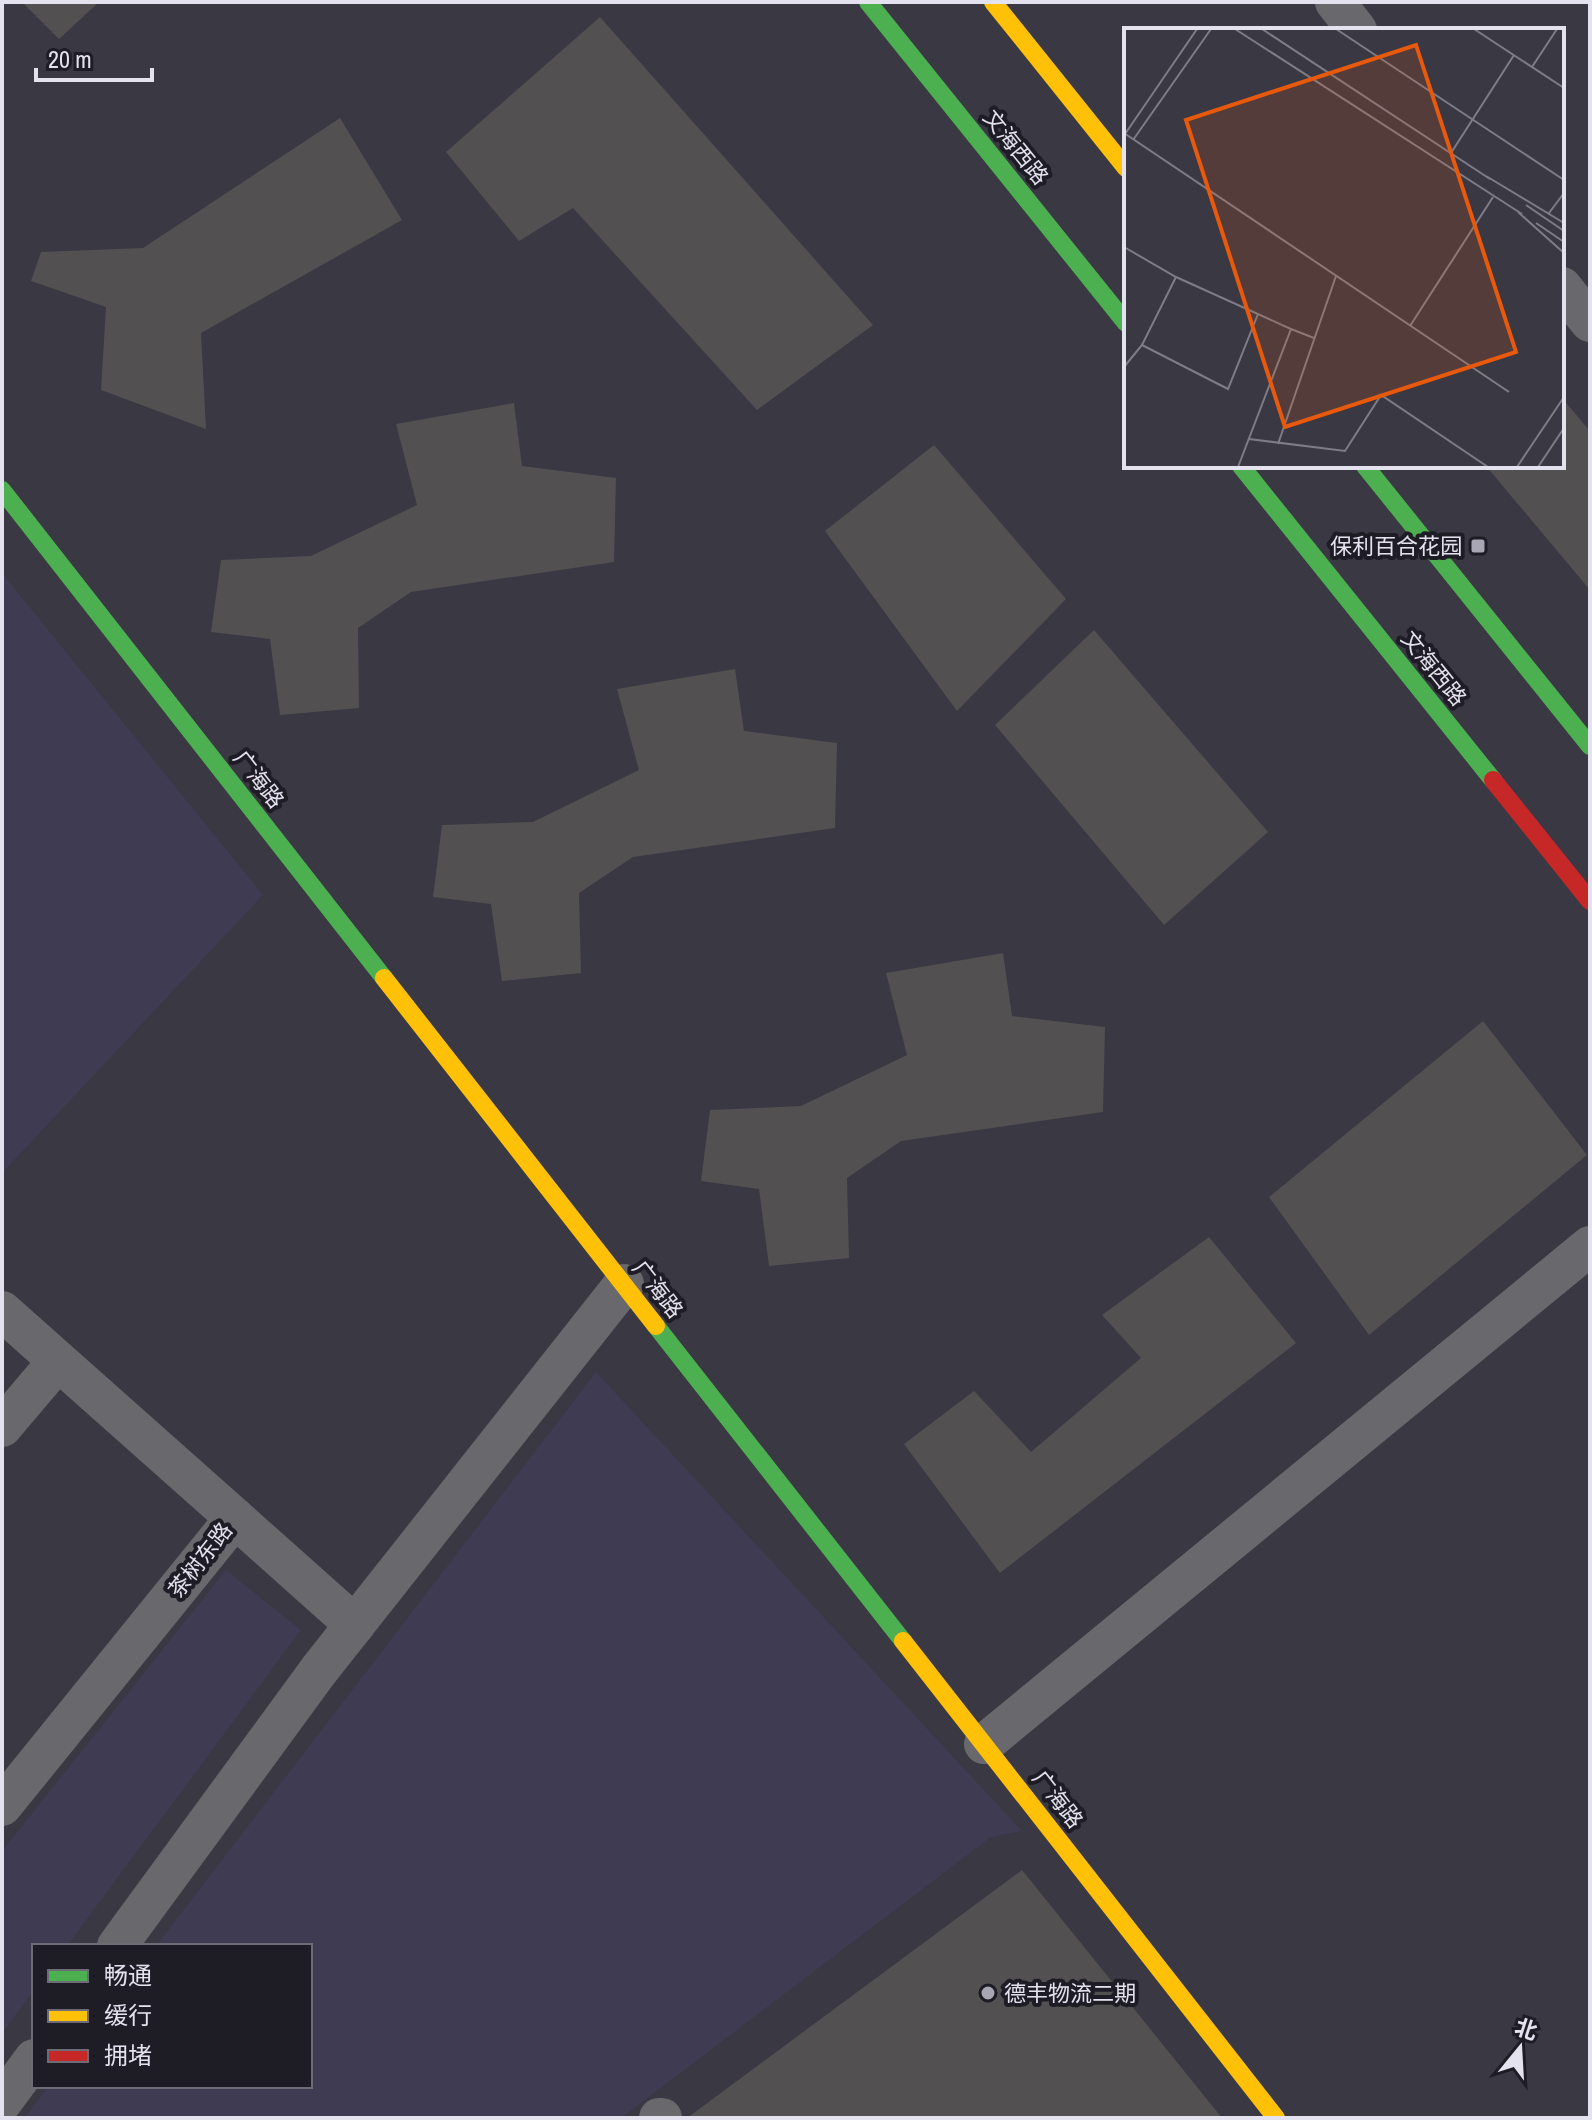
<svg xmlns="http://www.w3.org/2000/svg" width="1592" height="2120" font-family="'Archivo Narrow','Noto Sans SC',sans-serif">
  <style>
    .built { fill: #3f3b53 }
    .building { fill: #525051 }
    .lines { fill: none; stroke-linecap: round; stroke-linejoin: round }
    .street { stroke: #69686d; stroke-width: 40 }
    .fast { stroke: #4caf50; stroke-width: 18 }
    .slow { stroke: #ffc107; stroke-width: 18 }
    .jam { stroke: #c62828; stroke-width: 18 }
    .poi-dot { fill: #a8a6b3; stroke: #1e1d26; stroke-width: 3 }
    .labels { text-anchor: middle; stroke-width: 8; stroke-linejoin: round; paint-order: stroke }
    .street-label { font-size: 22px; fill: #e4e2ef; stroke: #1e1d26 }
    .poi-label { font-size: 22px; fill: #e4e2ef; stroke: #1e1d26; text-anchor: end }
    .inset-road { fill: none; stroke: #7e7c88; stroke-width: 2 }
    .view { fill: #e8590c; fill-opacity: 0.15; stroke: #e8590c; stroke-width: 4 }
    .inset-edge { fill: none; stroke: #e4e2ef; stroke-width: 4 }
  </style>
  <rect width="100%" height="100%" fill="#3a3843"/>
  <g class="built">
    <path d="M2 573 263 895 2 1173Z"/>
    <path d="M596 1372 1022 1831 991 1837 621 2118H24L49 2086H310V1946H156Z"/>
    <path d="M226 1570 301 1630 67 1946H34V1990L2 2033V1851Z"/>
  </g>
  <g class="building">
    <path d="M22 2H99L59 39Z"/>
    <path d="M600 17 873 325 757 410 573 208 519 241 446 152Z"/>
    <path d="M340 118 402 220 201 333 206 429 101 390 106 307 31 281 41 252 143 248Z"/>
    <path d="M1562 398 1590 431V590L1486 466H1562Z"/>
    <path d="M514 403 522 466 616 478 614 562 411 592 358 628 359 708 280 715 270 639 211 632 221 560 311 556 417 505 396 424Z"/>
    <path d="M934 445 1066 599 957 711 825 531Z"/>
    <path d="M1094 630 1268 832 1164 925 995 725Z"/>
    <path d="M735 669 744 731 837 743 835 828 633 857 579 893 581 973 502 981 491 904 433 897 442 825 533 822 639 770 617 689Z"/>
    <path d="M1003 953 1012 1016 1105 1027 1103 1112 901 1141 847 1178 849 1258 769 1266 759 1189 701 1181 710 1110 801 1106 907 1055 886 973Z"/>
    <path d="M1483 1021 1587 1155 1369 1335 1269 1197Z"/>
    <path d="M1209 1237 1296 1343 1000 1573 904 1444 974 1391 1031 1452 1141 1358 1102 1315Z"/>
    <path d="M1022 1870 1222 2118H687Z"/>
  </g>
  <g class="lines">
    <g class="street">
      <path d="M1335 2 1357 30"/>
      <path d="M1562 287 1590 322"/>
      <path d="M2 1311 235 1518 2 1806"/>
      <path d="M2 1427 58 1361"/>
      <path d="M235 1518 355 1625"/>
      <path d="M984 1744 1590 1246"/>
      <path d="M117 1946 319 1670 624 1284"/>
      <path d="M2 2102 34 2059"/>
      <path d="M659 2118H662"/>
    </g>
    <g class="fast">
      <path d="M868 2 1126 323"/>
      <path d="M1241 466 1493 780"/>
      <path d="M1365 466 1590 746"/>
      <path d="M2 490 384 978"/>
      <path d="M656 1326 903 1641"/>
    </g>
    <g class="slow">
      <path d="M993 2 1126 168"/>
      <path d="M384 978 656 1326"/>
      <path d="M903 1641 1276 2118"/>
    </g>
    <path class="jam" d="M1493 780 1590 901"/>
  </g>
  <g class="poi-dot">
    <rect x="1470" y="538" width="16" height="16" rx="4"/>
    <circle cx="988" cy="1993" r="8"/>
  </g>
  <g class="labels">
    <g class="street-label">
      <text transform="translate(1016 147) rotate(51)" y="8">文海西路</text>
      <text transform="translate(1434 668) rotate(51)" y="8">文海西路</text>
      <text transform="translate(259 779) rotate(52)" y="8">广海路</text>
      <text transform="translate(658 1289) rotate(52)" y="8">广海路</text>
      <text transform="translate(200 1560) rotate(-52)" y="8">茶树东路</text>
      <text transform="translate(1058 1799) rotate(52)" y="8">广海路</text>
    </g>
    <g class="poi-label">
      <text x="1462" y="554">保利百合花园</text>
      <text x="1004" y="2001" text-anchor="start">德丰物流二期</text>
    </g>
  </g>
  <g transform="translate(1124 28)">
    <rect width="440" height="440" fill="#3a3843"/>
    <path class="inset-road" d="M111 1 398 186M138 1 366 151M212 1 440 152M350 1 440 60M408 39 433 1M0 105 385 364M1 106 73 1M9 112 87 1M327 125 390 27M362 148 440 195M402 177 440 203M394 184 440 225M425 185 440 165M412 195 440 214M0 219 52 249 167 301 114 439M286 298 369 169M167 301 190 310M18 317 104 361 134 286M0 339 18 317 52 249M125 411 221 423 257 367 364 439M154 416 212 248M393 439 440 369M414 439 440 400"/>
    <path class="view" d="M292 17 392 324 161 399 62 92Z"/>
    <rect width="440" height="440" class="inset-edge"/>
  </g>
  <rect width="1592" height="2120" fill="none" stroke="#e4e2ef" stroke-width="8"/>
  <rect x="32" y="1944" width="280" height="144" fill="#1e1d26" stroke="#6d6c76" stroke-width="2"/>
  <rect x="48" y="1970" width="40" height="12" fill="#4caf50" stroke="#6d6c76" stroke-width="2"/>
  <text x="104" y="1984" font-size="24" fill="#e4e2ef">畅通</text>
  <rect x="48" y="2010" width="40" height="12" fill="#ffc107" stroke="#6d6c76" stroke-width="2"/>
  <text x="104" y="2024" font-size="24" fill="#e4e2ef">缓行</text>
  <rect x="48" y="2050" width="40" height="12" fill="#c62828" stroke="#6d6c76" stroke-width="2"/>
  <text x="104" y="2064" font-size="24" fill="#e4e2ef">拥堵</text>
  <g transform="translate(1520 2048) rotate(18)" stroke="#1e1d26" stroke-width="6" paint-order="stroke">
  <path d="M0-6L14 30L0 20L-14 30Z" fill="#e4e2ef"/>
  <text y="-12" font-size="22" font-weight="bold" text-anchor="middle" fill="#e4e2ef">北</text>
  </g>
  <path d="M36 68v12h116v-12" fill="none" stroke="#e4e2ef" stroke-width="4"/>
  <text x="48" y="68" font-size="24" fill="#e4e2ef" stroke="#1e1d26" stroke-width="6" paint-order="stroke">20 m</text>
</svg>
